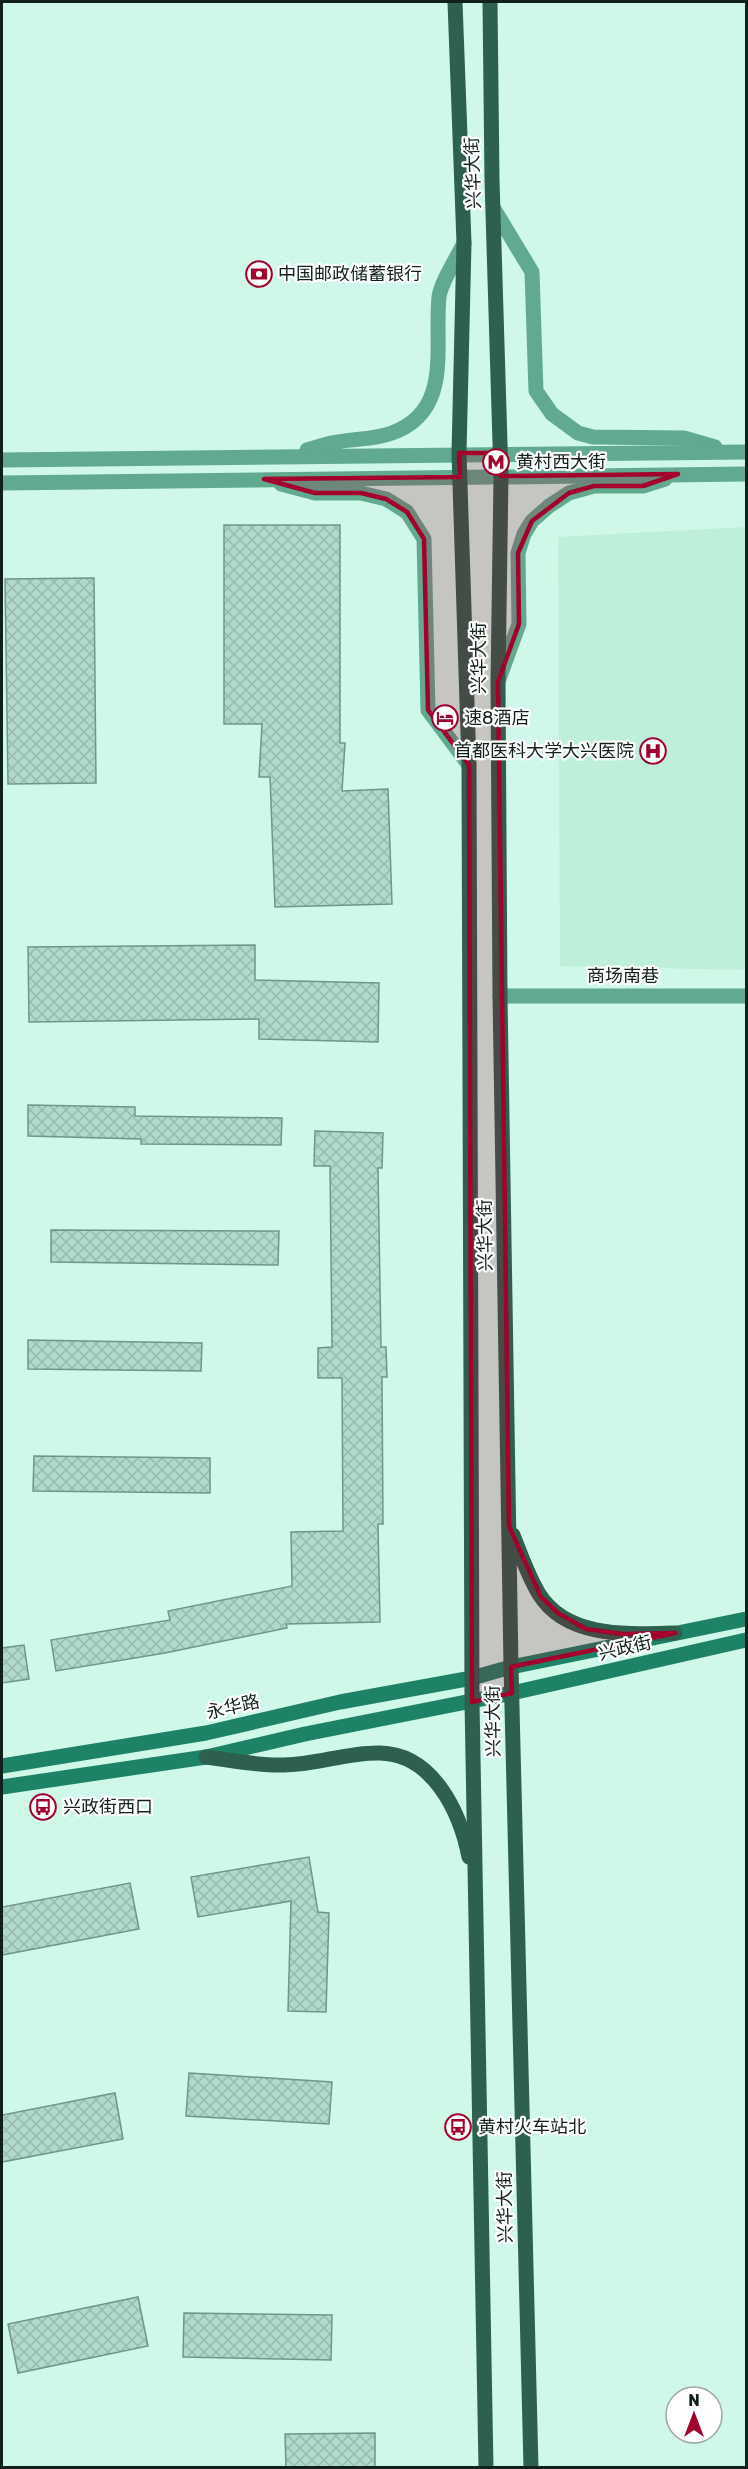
<svg xmlns="http://www.w3.org/2000/svg" width="748" height="2469" font-family="Rubik,'Noto Sans SC',sans-serif">
  <style>
    .built { fill: #bdefdb }
    .building { fill: url(#building-cross-hatch); stroke: #709687; stroke-width: 1.5 }
    .lines { fill: none; stroke-linecap: round; stroke-linejoin: round }
    .minor { stroke: #61aa90; stroke-width: 15 }
    .tertiary { stroke: #61aa90; stroke-width: 15 }
    .secondary { stroke: #1e8366; stroke-width: 15 }
    .primary { stroke: #2d604e; stroke-width: 15 }
    .marked { fill: #a2012a; fill-opacity: 0.2; stroke: #a2012a; stroke-width: 4.5; stroke-linejoin: round }
    .labels { text-anchor: middle; stroke-width: 4.5; stroke-linejoin: round; paint-order: stroke }
    .street-label { font-size: 18px; fill: #10201a; stroke: #fff }
    .poi-label { font-size: 18px; fill: #10201a; stroke: #fff; text-anchor: start }
  </style>
  <defs>
    <pattern id="building-cross-hatch" width="8" height="8" patternUnits="userSpaceOnUse" patternTransform="scale(1.5)"><rect width="8" height="8" fill="#b0d9c9"/><path d="M0 0l8 8M0 8l8-8" fill="none" stroke="#96baac"/></pattern>
  </defs>
  <rect width="100%" height="100%" fill="#cff8e8"/>
  <path class="built" d="M746 527V970L560 966 558 537Z"/>
  <g class="building">
    <path d="M224 525H340V743H345L342 791 388 789 392 904 275 907 270 777H259L262 724H224Z"/>
    <path d="M94 578 96 783 8 784 5 579Z"/>
    <path d="M255 945V980L379 983 378 1042 259 1039V1019L29 1022 28 947Z"/>
    <path d="M28 1105 135 1107V1116L282 1118 281 1145 141 1144V1139L28 1136Z"/>
    <path d="M315 1131 383 1133 382 1168H378L381 1347H386L387 1377H382L383 1524H378L380 1622 286 1624 287 1628 165 1653 56 1671 51 1640 170 1620 168 1611 292 1586 291 1532 343 1531 342 1378H318V1348L332 1347 330 1166H314Z"/>
    <path d="M51 1230 279 1231 278 1265 51 1262Z"/>
    <path d="M28 1340 202 1343 201 1371 28 1369Z"/>
    <path d="M34 1456 210 1458V1493L33 1491Z"/>
    <path d="M24 1645 29 1679 2 1683V1648Z"/>
    <path d="M309 1857 318 1912 329 1913 326 2012 288 2011 291 1901 198 1917 191 1877Z"/>
    <path d="M130 1883 139 1929 2 1955V1907Z"/>
    <path d="M189 2073 332 2082 329 2124 186 2116Z"/>
    <path d="M115 2093 123 2139 2 2162V2115Z"/>
    <path d="M138 2297 148 2346 18 2373 8 2324Z"/>
    <path d="M184 2313 332 2315 331 2360 183 2357Z"/>
    <path d="M375 2433V2468H286L285 2434Z"/>
  </g>
  <g class="lines">
    <path class="minor" d="M500 996H746"/>
    <g class="tertiary">
      <path d="M494 209 532 272 536 391 552 414 578 433 593 437 684 438 715 447"/>
      <path d="M307 450C317 447 328 443 338 442 357 438 373 440 392 433 453 411 434 347 439 297 441 282 457 258 464 243"/>
      <path d="M2 460 746 452"/>
      <path d="M2 483 746 474"/>
      <path d="M281 484 315 493H361L386 499 407 512 424 539 428 710 469 765"/>
      <path d="M499 679 519 624 518 553 524 534 532 521 549 506 569 493 594 486H643L665 479"/>
    </g>
    <g class="secondary">
      <path d="M2 1766 206 1733 340 1702 472 1678 511 1667 746 1619"/>
      <path d="M2 1787 206 1757 305 1734 512 1693 746 1640"/>
    </g>
    <g class="primary">
      <path d="M455 2 464 243 459 453 469 765 472 1702 486 2468"/>
      <path d="M490 2 492 180 501 476 498 682 500 996 511 1667 531 2468"/>
      <path d="M513 1535C521 1555 528 1576 539 1594 567 1639 630 1634 675 1633"/>
      <path d="M206 1757C231 1760 259 1766 284 1765 316 1765 348 1752 380 1753 433 1754 460 1812 469 1857"/>
    </g>
  </g>
  <path class="marked" d="M459 453H500L501 476 678 474 643 486H594L569 493 532 521 518 553 519 624 498 682 509 1526 541 1597 558 1613 586 1629 623 1634 675 1633 511 1667 512 1693 472 1702 469 765 428 710 424 539 407 512 386 499 361 493H315L264 479 460 477Z"/>
  <defs>
    <g id="bank-ring" transform="scale(1.35)"><circle r="9.5" fill="#fff" stroke="#a2012a" stroke-width="1.5"/><path d="M-6-4H6V4H-6ZM0-2.3a2.3 2.3 0 1 0 0 4.6a2.3 2.3 0 1 0 0-4.6Z" fill="#a2012a"/></g>
    <g id="metro-ring" transform="scale(1.35)"><circle r="9.5" fill="#fff" stroke="#a2012a" stroke-width="1.5"/><path d="M-5.5 5V-5H-3L0 0L3-5H5.5V5H3V-.5L0 4L-3-.5V5Z" fill="#a2012a"/></g>
    <g id="hotel-ring" transform="scale(1.35)"><circle r="9.5" fill="#fff" stroke="#a2012a" stroke-width="1.5"/><path d="M-6-4.5h1.5V1H6V5H4.5V3h-9V5H-6ZM-4 0a1.8 1.8 0 1 1 3.6 0ZM.5 0V-2.5h3Q6-2.5 6 0Z" fill="#a2012a"/></g>
    <g id="hospital-ring" transform="scale(1.35)"><circle r="9.5" fill="#fff" stroke="#a2012a" stroke-width="1.5"/><path d="M-5-5h3v3.5h4V-5h3V5h-3V1.5h-4V5h-3Z" fill="#a2012a"/></g>
    <g id="bus-ring" transform="scale(1.35)"><circle r="9.5" fill="#fff" stroke="#a2012a" stroke-width="1.5"/><path d="M-5-6H5V4H4V6H2V4H-2V6H-4V4H-5ZM-3.5-4V0h7V-4ZM-3.5 1.2v1.5H-2V1.2ZM2 1.2v1.5H3.5V1.2Z" fill="#a2012a"/></g>
  </defs>
  <g fill-rule="evenodd">
    <use href="#bank-ring" x="259" y="274"/>
    <use href="#metro-ring" x="496" y="462"/>
    <use href="#hotel-ring" x="445" y="718"/>
    <use href="#hospital-ring" x="653" y="751"/>
    <use href="#bus-ring" x="43" y="1807"/>
    <use href="#bus-ring" x="458" y="2127"/>
  </g>
  <g class="labels">
    <g class="street-label">
      <text transform="translate(473 173) rotate(-92)" y="6">兴华大街</text>
      <text transform="translate(479 658) rotate(-90)" y="6">兴华大街</text>
      <text x="623" y="982">商场南巷</text>
      <text transform="translate(485 1235) rotate(-91)" y="6">兴华大街</text>
      <text transform="translate(625 1648) rotate(-13)" y="6">兴政街</text>
      <text transform="translate(233 1707) rotate(-13)" y="6">永华路</text>
      <text transform="translate(493 1721) rotate(-91)" y="6">兴华大街</text>
      <text transform="translate(505 2207) rotate(-91)" y="6">兴华大街</text>
    </g>
    <g class="poi-label">
      <text x="278" y="280">中国邮政储蓄银行</text>
      <text x="516" y="468">黄村西大街</text>
      <text x="464" y="724">速8酒店</text>
      <text x="634" y="757" text-anchor="end">首都医科大学大兴医院</text>
      <text x="63" y="1813">兴政街西口</text>
      <text x="478" y="2133">黄村火车站北</text>
    </g>
  </g>
  <rect width="748" height="2469" fill="none" stroke="#10201a" stroke-width="6"/>
  <g transform="translate(694 2415)"><circle r="28" fill="#ffffff" stroke="#9fa6a3" stroke-width="1.5"/>
  <path d="M0-4.5L10 22L0 15L-10 22Z" fill="#a2012a"/>
  <text y="-9" font-size="16" font-weight="bold" text-anchor="middle" fill="#10201a">N</text>
  </g>
</svg>
